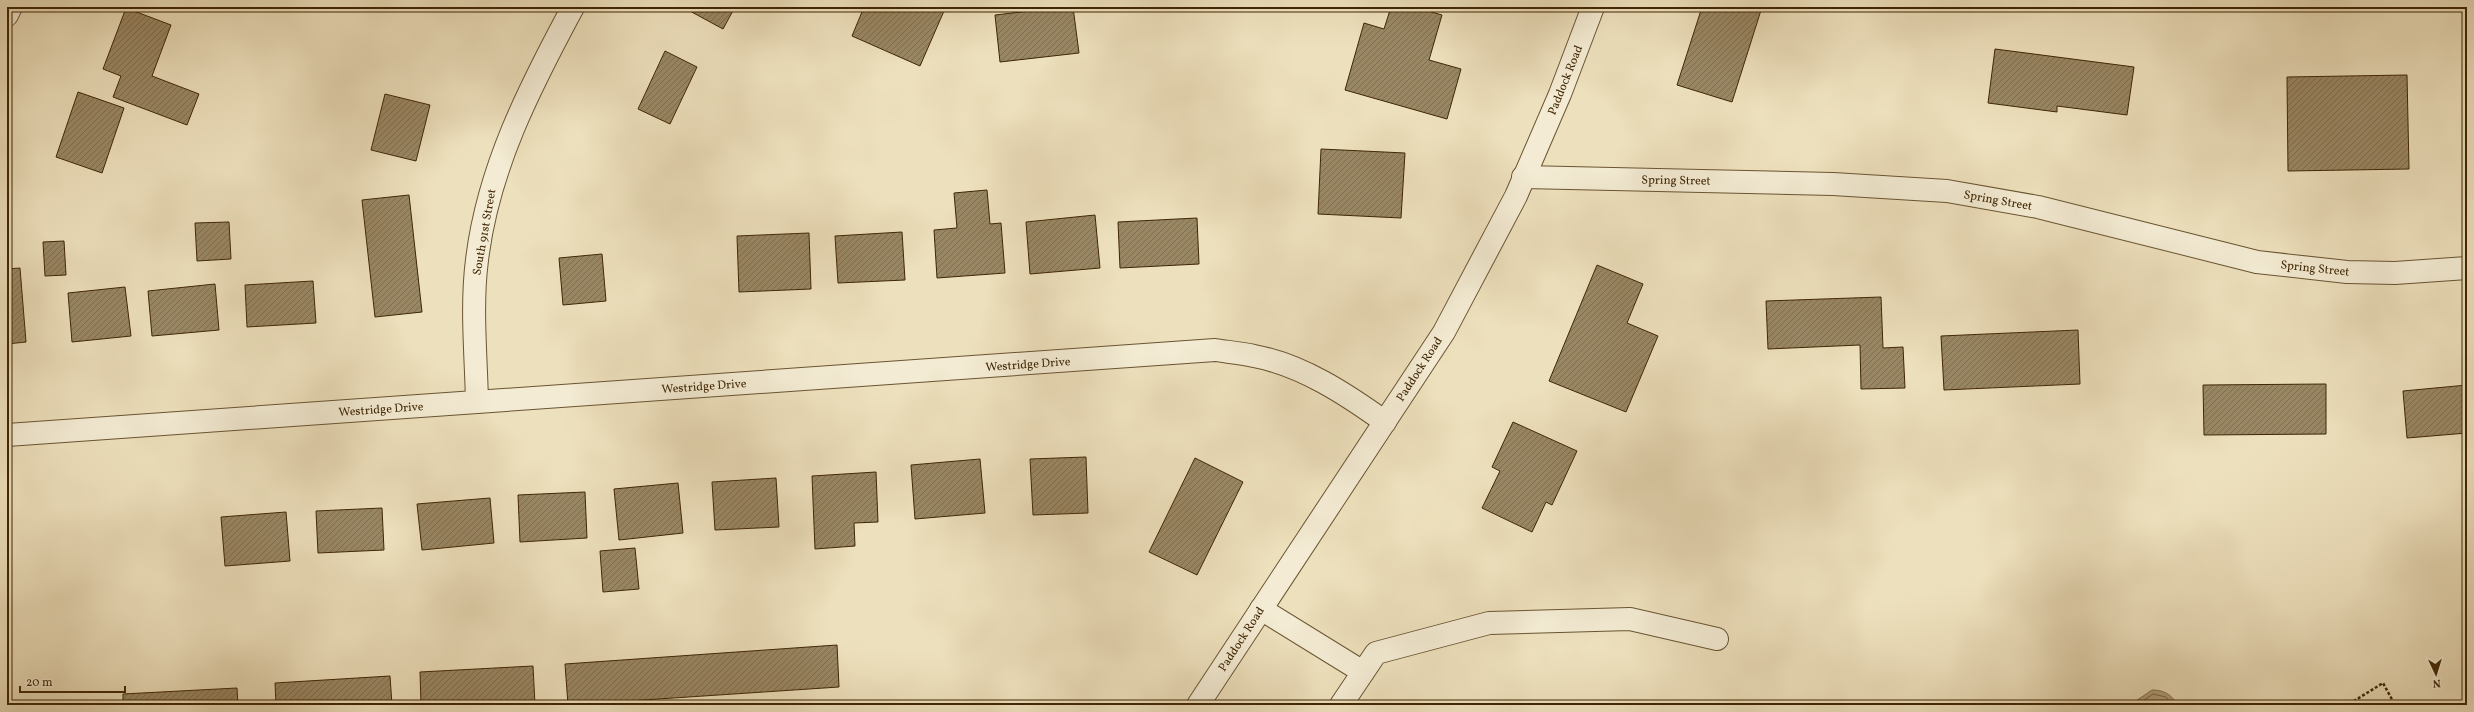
<svg xmlns="http://www.w3.org/2000/svg" width="2474" height="712" font-family="Vollkorn,serif">
  <style>
    .water { fill: #b2a17d; stroke: #84704d }
    .lines { fill: none; stroke-linecap: round; stroke-linejoin: round }
    .shore { stroke: #786440; stroke-width: 1 }
    .building { fill: url(#building-hatch); stroke: #3f2604 }
    .minor-casing { stroke: #6a5432; stroke-width: 24 }
    .path { stroke: #3f2604; stroke-width: 2.5; stroke-dasharray: 3 2; stroke-linecap: butt }
    .minor { stroke: #f3ebd3; stroke-width: 22 }
    .labels { text-anchor: middle; stroke-width: 4; stroke-linejoin: round; paint-order: stroke }
    .street-label { font-size: 12px; fill: #3f2604; stroke: #f3ebd3 }
  </style>
  <defs>
    <pattern id="building-hatch" width="6" height="6" patternUnits="userSpaceOnUse"><rect width="6" height="6" fill="#998764"/><path d="M-1 1l2-2M0 6l6-6M5 7l2-2" fill="none" stroke="#7e6e50"/></pattern>
  </defs>
  <rect width="100%" height="100%" fill="#ede0bc"/>
  <filter id="stains"><feTurbulence type="fractalNoise" baseFrequency=".005" numOctaves="4"/><feColorMatrix values="0 0 0 0 .2 0 0 0 0 .09 0 0 0 0 .02 0 0 0 .5 -.17"/></filter>
  <radialGradient id="worn" r=".72"><stop offset=".6" stop-color="#630" stop-opacity="0"/><stop offset="1" stop-color="#630" stop-opacity=".3"/></radialGradient>
  <path class="water" d="M2152 690C2163 690 2172 694 2177 705H2130Z"/>
  <g class="lines">
    <path class="shore" d="M2137 705 2153 694 2166 697 2172 705"/>
  </g>
  <g class="building">
    <path d="M689 7H735L723 29 688 10Z"/>
    <path d="M864 7H935L944 11 920 66 852 36Z"/>
    <path d="M1064 7H1073L1079 53 1000 62 995 15Z"/>
    <path d="M1391 7H1414L1442 15 1429 60 1461 69 1447 119 1345 90 1364 23 1384 29Z"/>
    <path d="M1702 7H1762L1732 102 1677 85Z"/>
    <path d="M126 8 171 25 152 76 199 94 187 125 113 97 121 76 103 69Z"/>
    <path d="M1995 49 2134 67 2127 115 2057 106V112L1988 103Z"/>
    <path d="M665 51 697 67 670 124 638 109Z"/>
    <path d="M2407 75 2409 169 2288 171 2287 77Z"/>
    <path d="M78 92 124 108 102 173 56 157Z"/>
    <path d="M385 94 430 105 416 161 371 150Z"/>
    <path d="M1321 149 1405 153 1401 218 1318 214Z"/>
    <path d="M987 190 990 224 1001 223 1005 273 937 278 934 230 957 228 954 193Z"/>
    <path d="M409 195 422 312 375 317 362 200Z"/>
    <path d="M1095 215 1100 268 1030 274 1026 222Z"/>
    <path d="M1197 218 1199 264 1120 268 1118 222Z"/>
    <path d="M229 222 231 259 197 261 195 223Z"/>
    <path d="M902 232 905 280 838 283 835 236Z"/>
    <path d="M809 233 811 289 739 292 737 236Z"/>
    <path d="M64 241 66 275 45 276 43 242Z"/>
    <path d="M602 254 606 301 563 305 559 258Z"/>
    <path d="M1597 265 1643 284 1627 323 1658 336 1626 412 1549 381Z"/>
    <path d="M20 268 26 342 7 344V269Z"/>
    <path d="M313 281 316 323 247 327 245 285Z"/>
    <path d="M215 284 219 330 152 336 148 291Z"/>
    <path d="M125 287 131 336 72 342 68 293Z"/>
    <path d="M1881 297 1883 348 1903 347 1905 388 1861 389 1860 345 1768 349 1766 301Z"/>
    <path d="M2078 330 2080 384 1944 390 1941 336Z"/>
    <path d="M2326 384V434L2204 435 2203 385Z"/>
    <path d="M2467 385V433L2407 438 2403 391Z"/>
    <path d="M1513 422 1577 451 1552 505 1546 502 1532 532 1482 508 1500 471 1492 467Z"/>
    <path d="M1086 457 1088 513 1033 515 1030 459Z"/>
    <path d="M1195 458 1243 482 1197 575 1149 552Z"/>
    <path d="M980 459 985 513 915 519 911 465Z"/>
    <path d="M876 472 878 522 854 523 855 546 815 549 812 476Z"/>
    <path d="M776 478 779 527 715 530 712 482Z"/>
    <path d="M678 483 683 533 619 540 614 489Z"/>
    <path d="M585 492 587 538 520 542 518 495Z"/>
    <path d="M490 498 494 543 422 550 417 504Z"/>
    <path d="M382 508 384 550 318 553 316 511Z"/>
    <path d="M286 512 290 561 225 566 221 517Z"/>
    <path d="M635 548 639 589 603 592 600 551Z"/>
    <path d="M837 645 839 687 568 705 565 664Z"/>
    <path d="M533 666 535 705H421L420 672Z"/>
    <path d="M390 676 392 705H276L275 683Z"/>
    <path d="M237 688 238 705H123V694Z"/>
  </g>
  <g class="lines">
    <g class="minor-casing">
      <g id="minor">
        <path d="M7 15 11 7"/>
        <path d="M1523 177 1833 184 1947 191 2038 207 2257 262 2347 272 2395 273 2467 268"/>
        <path d="M477 402C476 355 471 306 477 260 488 168 530 87 573 7"/>
        <path d="M7 435 1215 350C1228 352 1241 353 1254 356 1302 365 1346 394 1385 422"/>
        <path d="M1261 609 1363 672"/>
        <path d="M1198 705 1444 332 1516 196 1560 94 1593 7"/>
        <path d="M1341 705 1376 653 1489 623 1630 619 1717 639"/>
      </g>
    </g>
    <path class="path" d="M2334 705 2354 701 2383 683 2395 705"/>
    <use href="#minor" class="minor"/>
  </g>
  <g class="labels">
    <g class="street-label">
      <text transform="translate(1565 80) rotate(-68)" y="4">Paddock Road</text>
      <text transform="translate(1676 180) rotate(1)" y="4">Spring Street</text>
      <text transform="translate(1998 200) rotate(10)" y="4">Spring Street</text>
      <text transform="translate(484 232) rotate(-80)" y="4">South 91st Street</text>
      <text transform="translate(2315 268) rotate(6)" y="4">Spring Street</text>
      <text transform="translate(1028 364) rotate(-4)" y="4">Westridge Drive</text>
      <text transform="translate(1419 369) rotate(-57)" y="4">Paddock Road</text>
      <text transform="translate(704 386) rotate(-4)" y="4">Westridge Drive</text>
      <text transform="translate(381 409) rotate(-4)" y="4">Westridge Drive</text>
      <text transform="translate(1241 639) rotate(-57)" y="4">Paddock Road</text>
    </g>
  </g>
  <rect width="2474" height="712" fill="none" stroke="#ede0bc" stroke-width="24"/>
  <rect x="8" y="8" width="2458" height="696" fill="none" stroke="#3f2604" stroke-width="2"/>
  <rect x="12" y="12" width="2450" height="688" fill="none" stroke="#3f2604"/>
  <g transform="translate(2436 674) rotate(176)" stroke="#f3ebd3" stroke-width="3" paint-order="stroke">
  <path d="M0-3L7 15L0 10L-7 15Z" fill="#3f2604"/>
  <text y="-6" font-size="11" font-weight="bold" text-anchor="middle" fill="#3f2604">N</text>
  </g>
  <path d="M20 686v6h105v-6" fill="none" stroke="#3f2604" stroke-width="2"/>
  <text x="26" y="686" font-size="12" fill="#3f2604" stroke="#f3ebd3" stroke-width="3" paint-order="stroke">20 m</text>
  <rect width="100%" height="100%" filter="url(#stains)"/>
  <rect width="100%" height="100%" fill="url(#worn)"/>
</svg>
